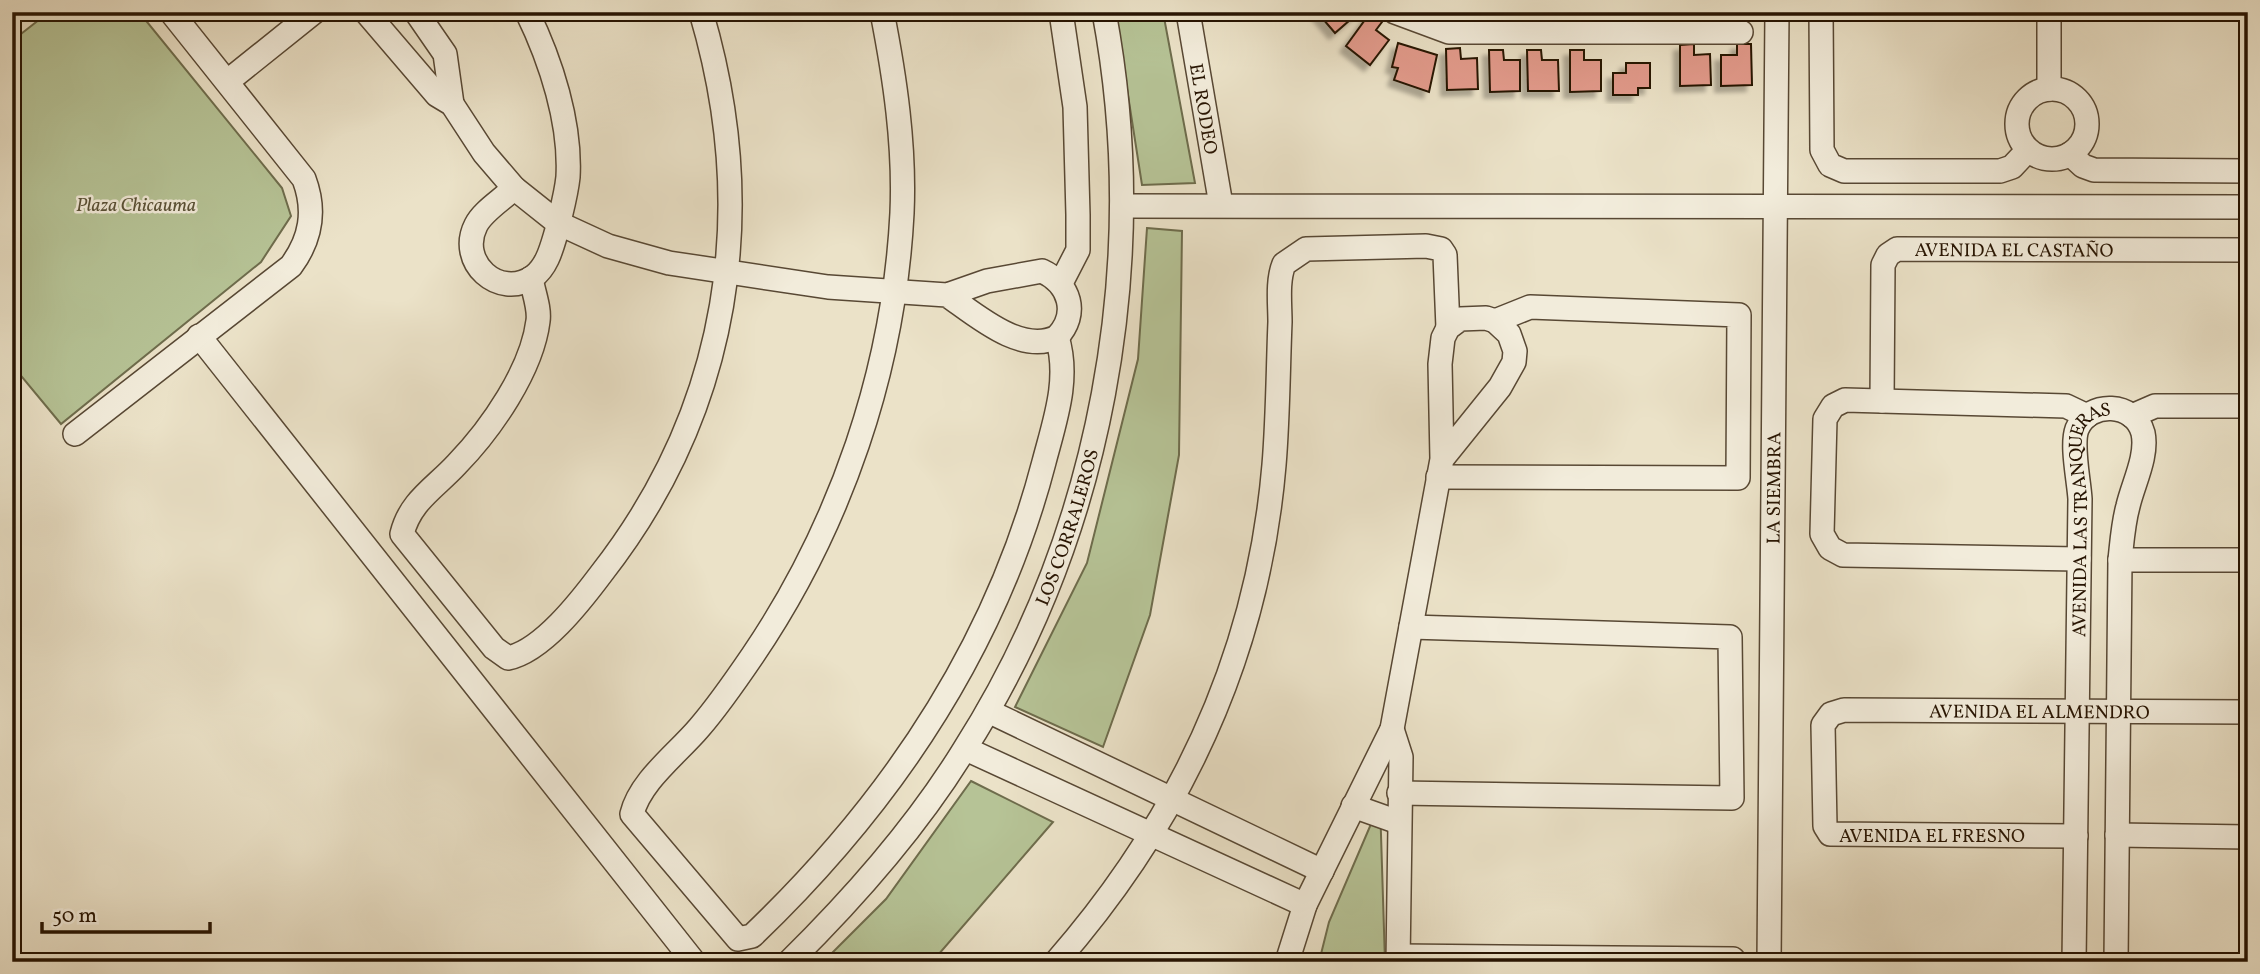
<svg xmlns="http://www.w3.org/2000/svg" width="2260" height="974" font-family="Vollkorn,serif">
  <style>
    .green { fill: #b6c396; stroke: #6e6c4c; stroke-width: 2 }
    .building { fill: #e29a8b; stroke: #271402; stroke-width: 2; filter: url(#shadow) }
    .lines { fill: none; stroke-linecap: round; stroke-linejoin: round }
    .minor-casing { stroke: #584834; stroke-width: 26 }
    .minor { stroke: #f2ecdb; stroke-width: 23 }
    .labels { text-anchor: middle; stroke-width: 5; stroke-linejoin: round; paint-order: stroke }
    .street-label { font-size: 19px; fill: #271402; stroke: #f2ecdb }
    .park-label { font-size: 19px; font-style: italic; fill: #595136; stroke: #f2ecdb }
  </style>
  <defs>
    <filter id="shadow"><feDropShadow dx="-6" dy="6" stdDeviation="2" flood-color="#0004"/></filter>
  </defs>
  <rect width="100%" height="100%" fill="#ebe2c8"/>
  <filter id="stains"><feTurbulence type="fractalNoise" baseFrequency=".00286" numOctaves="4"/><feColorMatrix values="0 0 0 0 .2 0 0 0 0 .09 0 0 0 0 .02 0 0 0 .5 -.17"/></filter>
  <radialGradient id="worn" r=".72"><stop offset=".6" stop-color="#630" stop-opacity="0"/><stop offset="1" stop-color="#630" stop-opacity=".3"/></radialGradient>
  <g class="green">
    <path d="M49 12H139L282 188 291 216 261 262 61 424 12 365V41Z"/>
    <path d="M1115 12H1163L1195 183 1142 185Z"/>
    <path d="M1147 228 1182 231 1179 455 1150 615 1103 747 1015 707 1087 563 1138 359Z"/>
    <path d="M971 781 1053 822 932 962H823L886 899Z"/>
    <path d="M1380 803 1385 962H1319L1329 922Z"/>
  </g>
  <g class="building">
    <path d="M1317 12H1358V13L1335 33Z"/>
    <path d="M1370 13 1382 22 1376 30 1389 40 1370 65 1346 46Z"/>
    <path d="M1398 43 1437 55 1429 92 1394 80 1398 68 1392 67Z"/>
    <path d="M1694 44V55L1710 54 1711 85 1680 86V45Z"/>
    <path d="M1737 44H1751L1752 85 1721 86V55H1737Z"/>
    <path d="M1460 48 1461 59 1477 58 1478 89 1447 90 1446 49Z"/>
    <path d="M1489 50H1503L1504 60H1520V91L1490 92Z"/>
    <path d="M1527 50H1541L1542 60H1558L1559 91H1528Z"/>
    <path d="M1570 50H1584V60H1601V91L1570 92Z"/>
    <path d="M1626 63H1650V88H1638V95H1613V73H1626Z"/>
  </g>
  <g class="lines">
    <g class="minor-casing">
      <g id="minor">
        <path d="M366 12 437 95 452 104 484 153 514 188 558 223 608 246 669 263 828 287 947 295 987 281 1042 271C1070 284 1079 314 1057 337 1021 355 976 315 947 295"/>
        <path d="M416 12 445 54 452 104"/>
        <path d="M882 12C895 78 905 146 902 213 894 370 841 525 753 655 736 680 719 705 699 728 677 754 640 781 632 814L738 939 752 936C889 805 996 647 1044 462 1055 420 1070 379 1057 337"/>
        <path id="s1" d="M1188 12 1221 205"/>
        <path d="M1395 12 1449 32H1741"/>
        <path d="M1821 12 1822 150 1830 165 1844 171H2000L2012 167 2028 150"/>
        <path d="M228 81 314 12"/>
        <path d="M2049 89V12"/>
        <circle cx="2052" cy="124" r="35"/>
        <path d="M2070 154 2083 166 2094 170 2248 171"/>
        <path d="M514 188C502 200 483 211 476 225 457 262 499 300 533 277 548 266 552 246 557 230 561 212 566 196 568 177 571 123 551 61 527 12"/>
        <path d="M1122 206 2248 207"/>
        <path d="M531 278C533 291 540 308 538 321 532 370 491 429 457 464 435 488 410 501 402 534L494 648 508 658C542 651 580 602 601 574 730 409 760 211 701 12"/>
        <path d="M1061 283 1078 250V215L1075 107 1061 12"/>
        <path d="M199 336 694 962"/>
        <path id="s2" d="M1882 401 1883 265 1888 255 1897 249 2248 250"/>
        <path d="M2132 416 2155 406H2248"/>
        <path d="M75 434 291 266C311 239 316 211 304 179L171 12"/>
        <path d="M1438 477 1738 478 1739 315 1530 307 1495 321"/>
        <path d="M2079 559 1843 555 1830 548 1822 534 1825 419 1833 406 1845 400 2066 406 2087 416"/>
        <path d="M2120 560H2248"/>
        <path d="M988 711 1322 871"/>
        <path d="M1392 729 1401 757 1398 962"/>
        <path d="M966 749 1305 905"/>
        <path d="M1399 793 1732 798 1730 637 1411 627"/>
        <path d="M1353 806 1398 822"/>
        <path d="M2117 835 2248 837"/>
        <path id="s3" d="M2076 836 1830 834 1825 826 1823 725 1831 714 1844 710 2248 712"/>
        <path d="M1398 956 1733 959V962"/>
        <path id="s4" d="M789 962C854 898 916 828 964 750 1102 534 1151 263 1104 12"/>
        <path d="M1056 962C1181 819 1258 655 1274 465 1278 418 1278 370 1280 322 1280 304 1277 281 1284 264L1306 249 1426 246 1441 249 1445 255 1448 328"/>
        <path d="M1287 962 1305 905 1392 729 1442 459 1440 364 1443 338 1448 328 1460 319 1486 318 1495 321 1509 334 1515 351 1514 362 1500 387 1442 459"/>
        <path id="s5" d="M1769 962 1777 12"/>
        <path id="s6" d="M2074 962 2080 499C2079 481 2071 445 2077 429 2089 400 2135 402 2143 433 2148 456 2133 484 2128 506 2123 524 2122 542 2120 560L2116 962"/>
      </g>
    </g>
    <use href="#minor" class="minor"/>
  </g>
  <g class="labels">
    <g class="street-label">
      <text dy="7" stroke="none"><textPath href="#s1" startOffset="98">EL RODEO</textPath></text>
      <text dy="7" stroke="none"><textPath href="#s2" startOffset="275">AVENIDA EL CASTAÑO</textPath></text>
      <text dy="7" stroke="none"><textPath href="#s5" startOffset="474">LA SIEMBRA</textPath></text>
      <text dy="7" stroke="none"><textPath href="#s4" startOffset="522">LOS CORRALEROS</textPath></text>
      <text dy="7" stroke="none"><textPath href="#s6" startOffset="450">AVENIDA LAS TRANQUERAS</textPath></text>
      <text dy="7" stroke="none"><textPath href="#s3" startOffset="579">AVENIDA EL ALMENDRO</textPath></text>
      <text x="1932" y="842">AVENIDA EL FRESNO</text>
    </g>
    <g class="park-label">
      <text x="136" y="211">Plaza Chicauma</text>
    </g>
  </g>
  <rect width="2260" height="974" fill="none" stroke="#ebe2c8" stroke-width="42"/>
  <rect x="14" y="14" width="2232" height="946" fill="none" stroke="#271402" stroke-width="3.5"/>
  <rect x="21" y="21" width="2218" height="932" fill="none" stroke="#271402" stroke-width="2"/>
  <path d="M42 922v10h168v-10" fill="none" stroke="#271402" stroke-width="3.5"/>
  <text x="52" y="922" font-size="21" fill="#271402" stroke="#f2ecdb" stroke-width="5" paint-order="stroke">50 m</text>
  <rect width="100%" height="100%" filter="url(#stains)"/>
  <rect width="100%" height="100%" fill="url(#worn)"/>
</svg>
